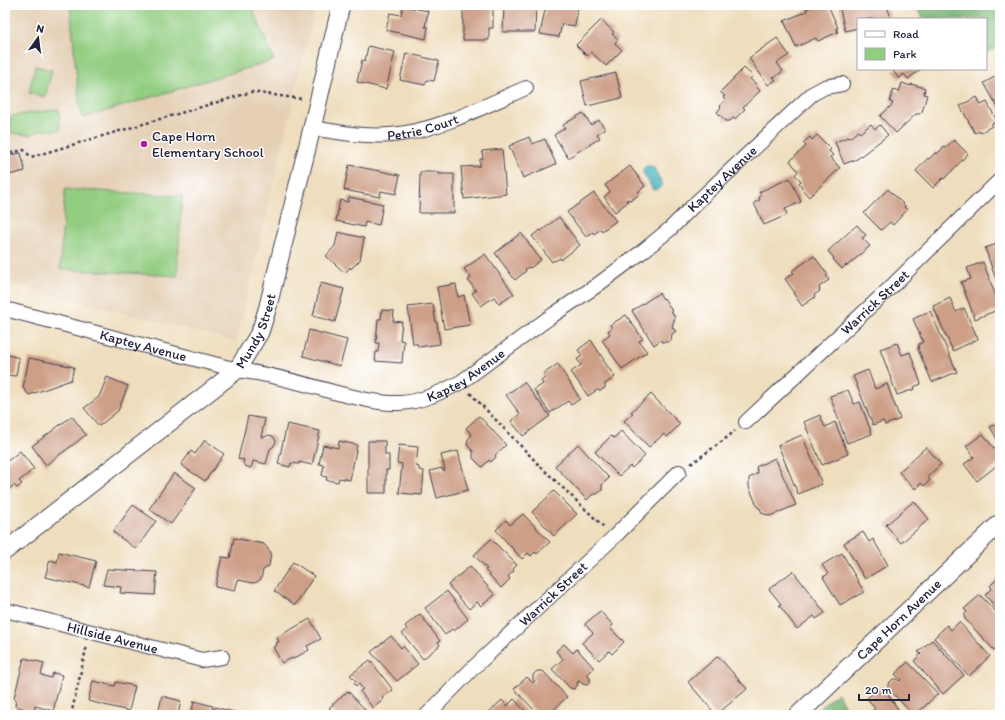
<svg xmlns="http://www.w3.org/2000/svg" width="1005" height="720" font-family="Itim,sans-serif">
  <style>
    .built { fill: #e5d0b6 }
    .green { fill: #92cd81; stroke: #5a785e }
    .forest { fill: #75b06f; stroke: #4c6955 }
    .water { fill: #3badb5; stroke: #2e6878 }
    .building { fill: #cd9f87 }
    .lines { fill: none; stroke-linecap: round; stroke-linejoin: round }
    .minor-casing { stroke: #413e4f; stroke-width: 16 }
    .tertiary-casing { stroke: #413e4f; stroke-width: 19 }
    .path { stroke: #413e4f; stroke-width: 2.5; stroke-dasharray: 3 3; stroke-linecap: butt }
    .minor { stroke: #fff; stroke-width: 14 }
    .tertiary { stroke: #fff; stroke-width: 17 }
    .poi-dot { fill: #b5179e; stroke: #fff; stroke-width: 1.5 }
    .labels { text-anchor: middle; stroke-width: 3; stroke-linejoin: round; paint-order: stroke }
    .street-label { font-size: 14px; fill: #22223b; stroke: #fff }
    .poi-label { font-size: 14px; fill: #22223b; stroke: #fff; text-anchor: start }
  </style>
  <rect width="100%" height="100%" fill="#fff"/>
  <filter id="ink" filterUnits="userSpaceOnUse"><feTurbulence type="fractalNoise" baseFrequency=".025" numOctaves="2"/><feDisplacementMap in="SourceGraphic" scale="8" xChannelSelector="R" yChannelSelector="G"/><feConvolveMatrix kernelMatrix="1 2 1 2 8 2 1 2 1" color-interpolation-filters="sRGB"/></filter>
  <filter id="wash" filterUnits="userSpaceOnUse"><feTurbulence type="fractalNoise" baseFrequency=".012" numOctaves="4" result="noise"/><feDisplacementMap in="SourceGraphic" scale="16" xChannelSelector="R" yChannelSelector="G"/><feGaussianBlur stdDeviation="0.9" result="paint"/><feColorMatrix in="noise" values="0 0 0 0 0 0 0 0 0 0 0 0 0 0 0 0 0 1.4 0 .05"/><feComposite in="paint" operator="in"/></filter>
  <g filter="url(#wash)">
    <rect width="100%" height="100%" fill="#efdebe"/>
    <path class="built" d="M5 5H316L236 342 5 282Z"/>
    <g class="green">
      <path d="M70 5H251L274 60 83 118 79 103Z"/>
      <path d="M35 66 52 70 45 97 29 93Z"/>
      <path d="M59 109 60 130H42L30 135 10 133 11 116Z"/>
      <path d="M65 189 182 196 177 276 60 269Z"/>
    </g>
    <g class="forest">
      <path d="M914 5H1000V46L986 53V19H924Z"/>
      <path d="M838 693 849 715H812L831 698Z"/>
    </g>
    <path class="water" d="M646 166H653L663 185 659 189 653 190 642 171Z"/>
    <g id="blocks">
      <g class="building">
        <path d="M504 5H536L535 32H503Z"/>
        <path d="M546 5H578L575 26 562 24 559 37 540 34Z"/>
        <path d="M816 5H828L838 28H836L838 32 818 41 816 38 796 47 784 21 807 11 806 9Z"/>
        <path d="M839 5H888L887 6 890 15 887 19H858V28L845 31Z"/>
        <path d="M403 6 428 11 425 27H428L426 39 386 30 390 13 401 15Z"/>
        <path d="M463 6H493V28H489V40H463Z"/>
        <path d="M601 20 614 32 612 34 618 39 615 43 622 50 606 66 591 52 587 56 576 45Z"/>
        <path d="M777 38 789 55 777 63 783 71 775 77 774 76 773 77 776 80 768 85 749 58Z"/>
        <path d="M368 46 395 52 386 89 357 82 362 60 365 61Z"/>
        <path d="M406 53 439 61 434 81 427 80 425 85 400 80Z"/>
        <path d="M744 68 753 76 750 79 757 85 756 86 760 91 743 107 745 109 735 119 733 118 730 121H726L717 112 721 107 720 106 725 100 723 97 725 96 720 92Z"/>
        <path d="M892 69H921L908 79 904 74 899 79Z"/>
        <path d="M616 73 622 98 587 106 581 81Z"/>
        <path d="M1000 74V111L984 83Z"/>
        <path d="M902 83 911 86V84L925 88 924 94 927 95 922 112 919 114H916L896 133 880 116 892 105 893 103 890 102 893 90 899 92Z"/>
        <path d="M977 97 981 105 987 102 997 121 991 124 992 126 980 133 979 131 975 133 960 106Z"/>
        <path d="M583 113 591 125 599 120 605 129 597 134 600 138 568 158 554 135 565 128 563 125Z"/>
        <path d="M871 124 875 129 880 125 888 135 857 159 844 164 835 142 848 137V138L851 137 858 131 860 133Z"/>
        <path d="M817 135 831 149 829 151 833 155 830 157 840 168 809 197 801 188 802 187 799 183 801 181 795 175 798 171 790 161 806 146 803 143 810 137 812 140Z"/>
        <path d="M529 137 532 144 545 139 556 164 523 178 509 146Z"/>
        <path d="M954 140 968 154 944 179 943 178 933 188 916 171 928 158 929 159 936 152 937 154 944 147 945 148Z"/>
        <path d="M502 149 506 194 464 199 461 167 480 166V159H483L482 151Z"/>
        <path d="M21 153 25 171 5 176V156Z"/>
        <path d="M349 165 400 175 396 194 381 191 380 197 344 190Z"/>
        <path d="M630 166 645 186 638 192 640 194 630 201 629 199 626 200 628 202 615 212 604 197 610 192 605 185Z"/>
        <path d="M420 172H439V174H454V213H419Z"/>
        <path d="M790 178 801 202 785 209 787 215 764 225 754 203 760 200 759 197 761 196 759 192Z"/>
        <path d="M888 189 905 206 904 207 907 210 893 225 890 222 881 230 864 213Z"/>
        <path d="M594 193 616 221 602 231 601 229 594 234 593 232 586 237 567 212Z"/>
        <path d="M349 197 383 204 379 225 365 222 364 227 336 221 340 200 348 202Z"/>
        <path d="M559 217 580 245 561 260 560 258 555 261 554 260 552 262 532 236 540 230 541 231Z"/>
        <path d="M857 225 866 235 862 238 870 246 847 266 846 265 842 269 833 259 834 258 828 251Z"/>
        <path d="M338 232 364 238 360 260 351 269 350 267 345 273 326 256 335 246Z"/>
        <path d="M521 233 541 260 530 268 529 267 525 269 526 271 515 280 495 253Z"/>
        <path d="M1000 243V291L985 248Z"/>
        <path d="M485 254 514 294 499 304 494 297 481 306 472 293 476 291 468 280 471 278 464 269Z"/>
        <path d="M814 256 828 275 826 276 829 280 819 287 820 289 819 290 820 291 814 295 815 297 802 306 793 293H795L785 279 794 273 792 271Z"/>
        <path d="M983 262 1000 307V309L975 319 961 282 971 279 967 268Z"/>
        <path d="M321 283 344 289 335 322 313 316 318 295V290Z"/>
        <path d="M456 284 458 297 464 295 470 325 444 329 437 287Z"/>
        <path d="M659 293 663 299 664 298 672 311H671L675 317 672 327 676 331 672 334 671 340 668 342H662L661 340 654 345 632 311Z"/>
        <path d="M950 298 956 312 964 308 978 339 953 351 933 306Z"/>
        <path d="M433 304 436 323H437L440 344 418 347V344H413L408 307Z"/>
        <path d="M382 310 394 311 393 321 402 322 400 340 404 341 402 363 375 361 376 352H378L379 343H376L378 319H381Z"/>
        <path d="M930 311 957 372 932 382 918 349 919 344 923 342 913 319Z"/>
        <path d="M626 315 643 339 639 341 647 352 622 369 602 340 610 334 608 331 612 328 610 325Z"/>
        <path d="M309 330 347 340 340 366 303 356Z"/>
        <path d="M591 340 604 360H603L615 377 605 384V388L600 391 597 390 588 396 571 372 581 365 577 359 582 356 578 350Z"/>
        <path d="M897 343 902 355 910 352 921 384 914 387 915 389 897 395 880 349Z"/>
        <path d="M5 354 19 358 16 376 5 375Z"/>
        <path d="M29 358 74 367 71 380 29 395 23 388Z"/>
        <path d="M558 364 580 399 571 405 568 401 550 413 534 390 543 384 541 381 545 378 543 374Z"/>
        <path d="M868 370 875 389 887 384 900 419 885 425 883 421 873 425 853 376Z"/>
        <path d="M107 377 128 386 118 411 99 426 84 408 99 397Z"/>
        <path d="M524 382 550 416 523 436 511 421 520 414 506 395Z"/>
        <path d="M848 390 854 404 860 402 872 434 847 443 830 396Z"/>
        <path d="M651 394 680 424 667 437 664 434 649 447 624 421 633 413 631 412Z"/>
        <path d="M820 415 825 427 835 422 848 454 822 465 804 422Z"/>
        <path d="M72 416 86 435 46 465 32 446Z"/>
        <path d="M248 416 265 419 261 437H264L269 435 273 436 276 441 274 446 270 449 266 464 253 461 252 466 250 468 245 466 243 463 244 460 238 459Z"/>
        <path d="M479 416 506 445 495 455 496 457 491 462 489 460 482 467 473 458V451L467 445 468 439 472 435 466 428Z"/>
        <path d="M1000 422V444L990 427Z"/>
        <path d="M287 424 320 431 312 465 299 462V464L291 463 290 467 278 464Z"/>
        <path d="M621 431 645 456 632 468 630 466 619 476 595 452 611 436 614 438Z"/>
        <path d="M983 434 1000 456V463L977 481 964 464 974 457 966 446Z"/>
        <path d="M802 435 822 484 798 494 778 445Z"/>
        <path d="M205 440 224 454 205 481 181 465 191 451 195 454Z"/>
        <path d="M339 441 357 445 350 480 339 478 338 482 326 480 327 477 322 476 324 465 319 464 323 445 338 448Z"/>
        <path d="M368 441H385V455H389V470H386V493H368Z"/>
        <path d="M578 444 609 478 602 485V490L597 494H593L587 500 555 466Z"/>
        <path d="M399 445 418 447 416 466 419 467V470L424 471 422 495 399 493 402 464 397 463Z"/>
        <path d="M926 447 941 464 927 477 930 480 924 486 921 483 915 489 899 472Z"/>
        <path d="M20 451 34 469 19 481 22 484 17 488 14 485 5 492V463Z"/>
        <path d="M458 451 468 490 437 498 430 471 442 468 443 471 445 470 441 455Z"/>
        <path d="M775 458 796 505 770 516 762 513 760 508H758L749 487V478L758 473 756 467Z"/>
        <path d="M174 473 196 488 171 524 149 509Z"/>
        <path d="M554 491 577 514 554 536 532 512Z"/>
        <path d="M914 501 929 519 901 543 886 525Z"/>
        <path d="M133 505 156 521 136 549 113 532Z"/>
        <path d="M523 514 550 542 537 554 535 552 531 556 528 553 522 559 496 530 506 520 510 525Z"/>
        <path d="M863 532 869 542 873 539 888 565 865 579 844 543Z"/>
        <path d="M234 538 264 544 271 553 269 566 263 570 261 579 257 582 253 583 238 580 235 591 215 587 222 557 230 558Z"/>
        <path d="M491 539 517 565 513 569 514 571 508 576 510 579 501 588 485 570 487 569 474 555Z"/>
        <path d="M59 552 96 561 89 587 45 577 50 560 57 562Z"/>
        <path d="M842 553 864 592 840 605 823 577 828 574 822 565Z"/>
        <path d="M293 562 314 576 295 605 274 591Z"/>
        <path d="M470 566 495 595 481 606 477 602 469 609 448 585Z"/>
        <path d="M107 569 157 572 155 595 120 593 121 587 103 585Z"/>
        <path d="M793 571 825 613 816 619 814 616 797 629 779 605 781 604 769 589Z"/>
        <path d="M1000 576V612L985 595 992 588 990 586Z"/>
        <path d="M447 591 468 619 454 631 452 629 445 635 425 608Z"/>
        <path d="M980 595 1000 616V645L994 650 965 619 964 615 967 612 964 609Z"/>
        <path d="M600 611 613 625 610 628 624 642 612 654 609 651 599 660 582 643 593 633 585 624Z"/>
        <path d="M420 614 440 641 438 642 440 645 423 659 402 633 407 629 405 626Z"/>
        <path d="M310 619 321 639 307 646 309 650 293 659 292 658 282 663 273 647 277 645 276 643 279 642 277 637Z"/>
        <path d="M959 622 990 656 969 676 934 638 947 625 951 630Z"/>
        <path d="M391 636 401 648 403 646 418 664 397 681 371 652Z"/>
        <path d="M932 640 964 675 943 694 914 661 921 654 918 652Z"/>
        <path d="M564 644 573 653 577 649 594 668 587 675 590 678V683L587 685 583 684 579 681 577 682 578 684 574 689 570 688 552 669 563 659 556 651Z"/>
        <path d="M718 656 747 689 716 715 688 682Z"/>
        <path d="M24 658 44 663 41 675 51 678 53 673 62 675 53 711 35 706 34 711 15 706 16 699 14 698Z"/>
        <path d="M370 660 393 690 382 698 383 700 373 708 360 691 363 689 359 684 356 686 354 683 356 681 350 675Z"/>
        <path d="M908 662 938 694 915 715H913L888 688V684L893 679H897L899 681 901 680 895 674Z"/>
        <path d="M537 671H543L567 697 548 715H539L514 689 527 677 533 683 535 681 533 680V675Z"/>
        <path d="M93 681 115 686 116 682 135 686 129 711 88 701Z"/>
        <path d="M883 687 902 715H869L868 713 875 709 867 698Z"/>
        <path d="M348 691 368 713 365 715H335L329 708Z"/>
        <path d="M162 696 181 701 178 715H158Z"/>
        <path d="M514 699 529 715H486L502 700 507 706Z"/>
        <path d="M194 701 213 706 211 715H191Z"/>
        <path d="M215 707 234 712 233 715H213Z"/>
      </g>
    </g>
  </g>
  <g filter="url(#ink)">
    <use href="#blocks" fill-opacity="0" stroke="#413e4f" stroke-width="1"/>
    <g class="lines">
      <g class="minor-casing">
        <g id="minor">
          <path id="s1" d="M312 128C341 133 371 138 400 134 444 128 486 105 526 88"/>
          <path id="s2" d="M5 309 237 370C270 374 302 383 333 392 354 397 379 404 400 403 421 402 442 392 461 382L553 315 596 286 643 251 670 229 699 200 812 94 825 87 842 84"/>
          <path id="s3" d="M746 422 890 288 1000 180"/>
          <path id="s4" d="M5 610 202 660 222 657"/>
          <path id="s5" d="M427 715 472 669 614 537 679 472"/>
        </g>
      </g>
      <g class="tertiary-casing">
        <g id="tertiary">
          <path id="s6" d="M5 551 237 370 260 332 267 310 312 128 341 5"/>
          <path id="s7" d="M798 715 1000 523"/>
        </g>
      </g>
      <g class="path">
        <path d="M5 154 24 150 31 157 252 92 302 99"/>
        <path d="M470 393 541 467 604 527"/>
        <path d="M691 464 725 439 735 431"/>
        <path d="M71 715 87 645"/>
      </g>
      <use href="#minor" class="minor"/>
      <use href="#tertiary" class="tertiary"/>
    </g>
  </g>
  <circle class="poi-dot" cx="144" cy="144" r="4"/>
  <g class="labels">
    <g class="street-label">
      <text dy="5" stroke="none"><textPath href="#s1" startOffset="112">Petrie Court</textPath></text>
      <text dy="5" stroke="none"><textPath href="#s2" startOffset="803">Kaptey Avenue</textPath></text>
      <text dy="5" stroke="none"><textPath href="#s3" startOffset="176">Warrick Street</textPath></text>
      <text dy="5" stroke="none"><textPath href="#s6" startOffset="338">Mundy Street</textPath></text>
      <text dy="5" stroke="none"><textPath href="#s2" startOffset="143">Kaptey Avenue</textPath></text>
      <text dy="5" stroke="none"><textPath href="#s2" startOffset="479">Kaptey Avenue</textPath></text>
      <text dy="5" stroke="none"><textPath href="#s5" startOffset="175">Warrick Street</textPath></text>
      <text dy="5" stroke="none"><textPath href="#s7" startOffset="139">Cape Horn Avenue</textPath></text>
      <text dy="5" stroke="none"><textPath href="#s4" startOffset="111">Hillside Avenue</textPath></text>
    </g>
    <g class="poi-label">
      <text x="152" y="141">Cape Horn<tspan x="152" dy="16">Elementary School</tspan></text>
    </g>
  </g>
  <rect width="1005" height="720" fill="none" stroke="#fff" stroke-width="20"/>
  <rect x="857" y="18" width="130" height="52" fill="#ffffff" stroke="#a7a7b1"/>
  <rect x="865" y="31" width="20" height="6" fill="#ffffff" stroke="#a7a7b1"/>
  <text x="893" y="38" font-size="12" fill="#22223b">Road</text>
  <rect x="865" y="48" width="20" height="12" fill="#92cd81" stroke="#a7a7b1"/>
  <text x="893" y="58" font-size="12" fill="#22223b">Park</text>
  <g transform="translate(38 38) rotate(14)" stroke="#ffffff" stroke-width="3" paint-order="stroke">
  <path d="M0-3L7 15L0 10L-7 15Z" fill="#22223b"/>
  <text y="-6" font-size="11" font-weight="bold" text-anchor="middle" fill="#22223b">N</text>
  </g>
  <path d="M859 694v6h50v-6" fill="none" stroke="#22223b" stroke-width="2"/>
  <text x="865" y="694" font-size="12" fill="#22223b" stroke="#ffffff" stroke-width="3" paint-order="stroke">20 m</text>
</svg>
